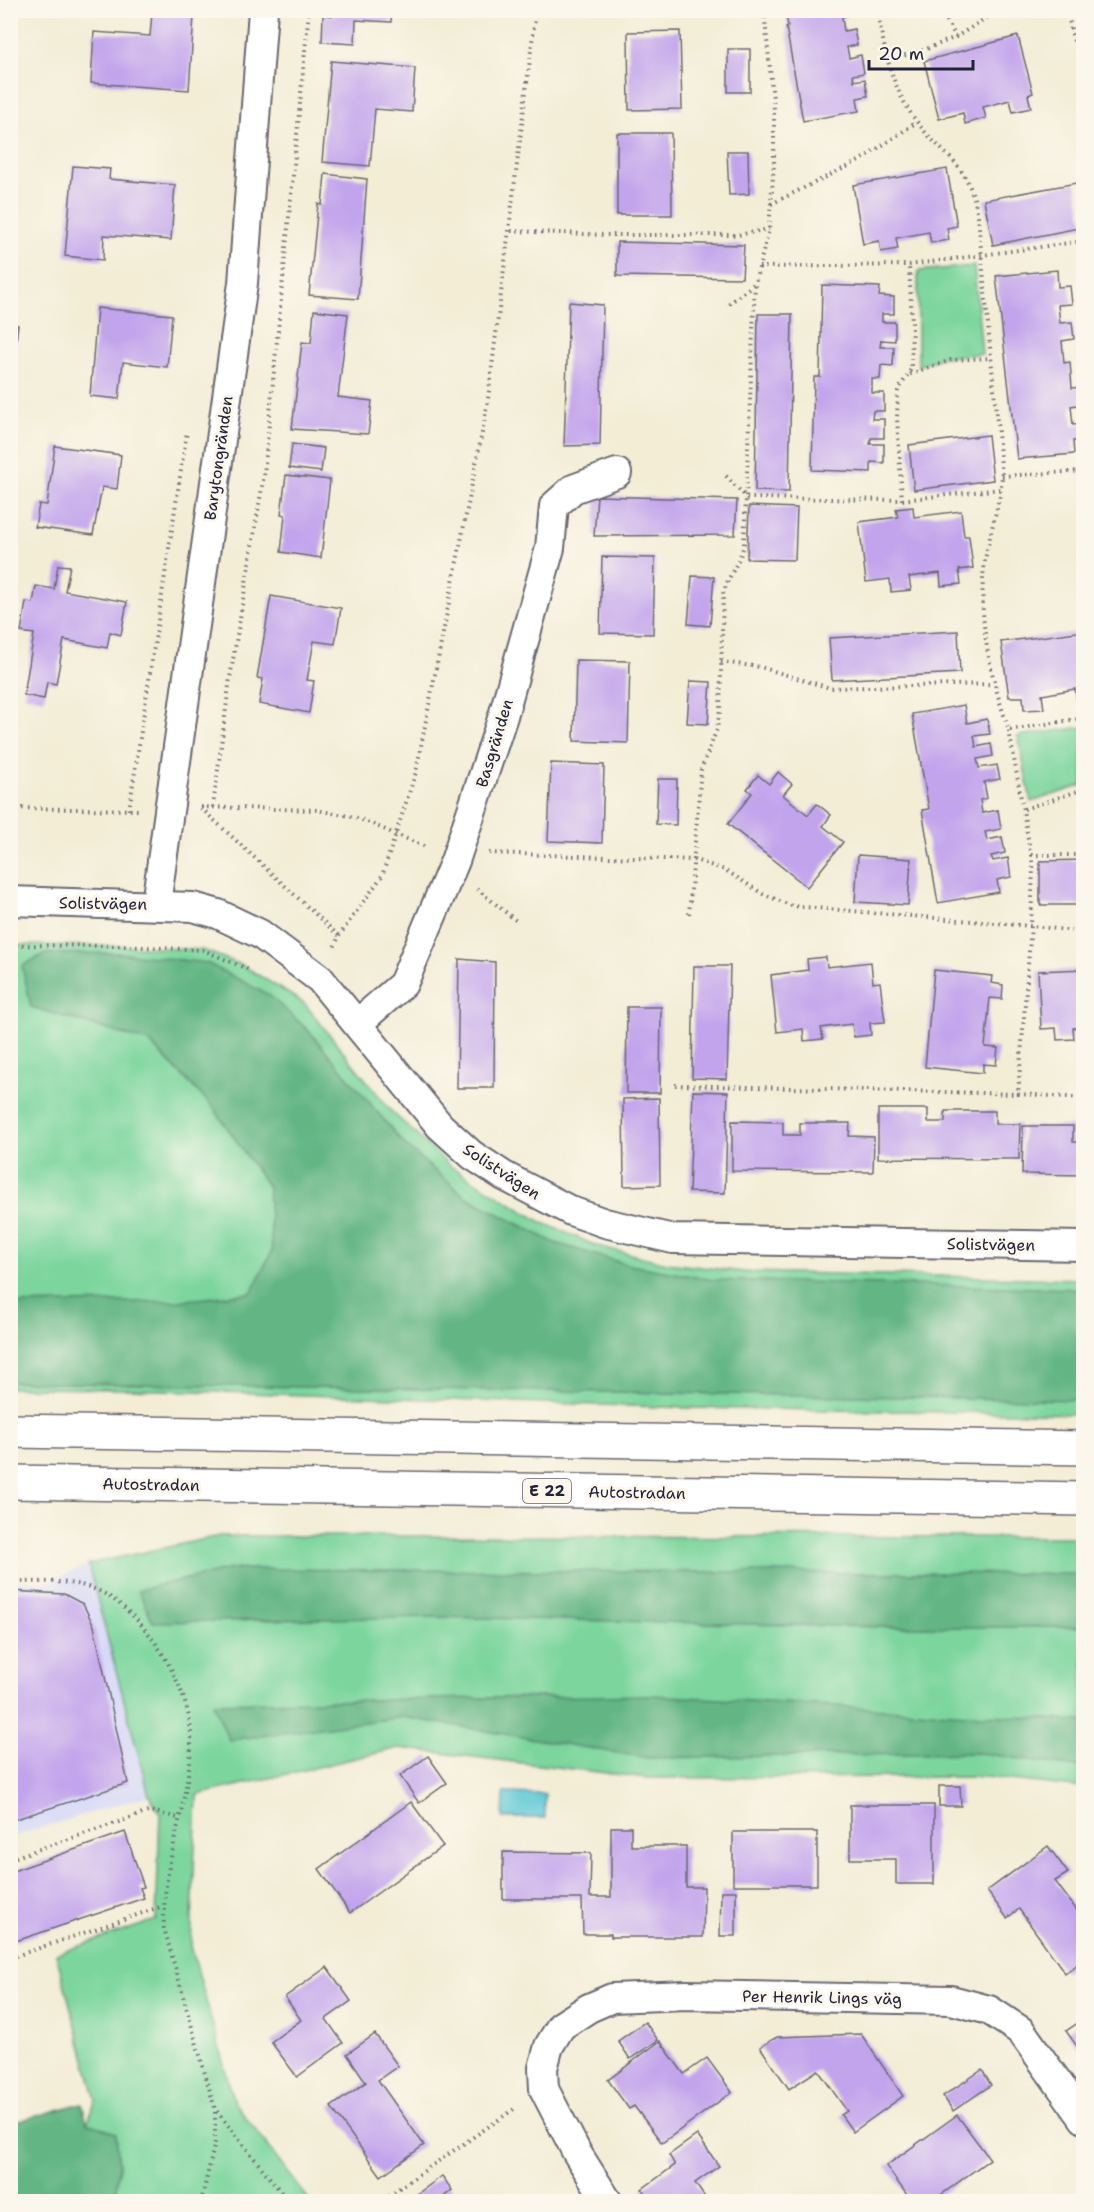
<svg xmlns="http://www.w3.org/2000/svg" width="1094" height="2212" font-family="'Shantell Sans',sans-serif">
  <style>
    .built { fill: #d6d8f8 }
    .green { fill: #7bd59c; stroke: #4e7c6c; stroke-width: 1.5 }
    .forest { fill: #64b684; stroke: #436c60; stroke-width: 1.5 }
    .water { fill: #5bc7d5; stroke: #3e7488; stroke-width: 1.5 }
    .building { fill: #c2a4ec }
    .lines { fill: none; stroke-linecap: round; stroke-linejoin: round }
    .minor-casing { stroke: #6b6971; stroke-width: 32 }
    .motorway-casing { stroke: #6b6971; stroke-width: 36 }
    .path { stroke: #6b6971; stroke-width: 4; stroke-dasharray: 1.5 4.5; stroke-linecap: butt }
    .minor { stroke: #fff; stroke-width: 28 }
    .motorway { stroke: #fff; stroke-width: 33 }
    .labels { text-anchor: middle; stroke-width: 6; stroke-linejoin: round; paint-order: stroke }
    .shield { fill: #fbf7ec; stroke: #636270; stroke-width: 1.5 }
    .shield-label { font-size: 15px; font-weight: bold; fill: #22223b }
    .street-label { font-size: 16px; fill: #22223b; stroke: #fbf7ec }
  </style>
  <rect width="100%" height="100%" fill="#fbf7ec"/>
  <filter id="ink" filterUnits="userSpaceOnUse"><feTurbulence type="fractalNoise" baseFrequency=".0167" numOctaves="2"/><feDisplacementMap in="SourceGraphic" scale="12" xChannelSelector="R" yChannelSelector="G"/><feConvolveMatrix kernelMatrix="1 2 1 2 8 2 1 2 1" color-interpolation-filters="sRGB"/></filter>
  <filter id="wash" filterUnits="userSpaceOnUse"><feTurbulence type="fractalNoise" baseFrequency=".008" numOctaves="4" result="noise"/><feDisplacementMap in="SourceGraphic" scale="24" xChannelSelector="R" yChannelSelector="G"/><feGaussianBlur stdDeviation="1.35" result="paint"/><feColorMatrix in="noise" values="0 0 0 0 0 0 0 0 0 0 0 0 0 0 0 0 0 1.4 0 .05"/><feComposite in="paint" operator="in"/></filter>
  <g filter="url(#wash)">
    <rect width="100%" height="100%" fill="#f3edd6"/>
    <path class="built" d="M88 1564 149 1795 11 1837V1582H50Z"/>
    <g class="green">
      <path d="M974 266 982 354 944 357 918 366V271Z"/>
      <path d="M1083 727V785L1031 802 1018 736Z"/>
      <path d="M10 945 124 946 203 950 242 965 304 1003 392 1112 450 1166 541 1222 597 1246 667 1263 744 1272 1083 1279V1414L689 1408 130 1389 11 1388Z"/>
      <path d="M219 1536 1083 1537V1788L985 1777 647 1778 399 1748 197 1795 191 1946 234 2102 310 2201H114L119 2165 87 2123 96 2100 56 1954 156 1920 160 1813 149 1795 88 1564Z"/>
    </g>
    <g class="forest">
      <path d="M119 953 207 963 269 995 309 1031 406 1146 466 1197 555 1243 630 1265 713 1280 1083 1289V1400L11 1382V1304L179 1301 251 1293 272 1251 268 1187 213 1107 149 1042 31 1007 22 966 44 954Z"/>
      <path d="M231 1569 1083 1574V1627H884L436 1617 153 1622 138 1590Z"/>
      <path d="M651 1695 1083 1721V1768L979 1753 648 1758 403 1717 229 1740 213 1703Z"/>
      <path d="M82 2103 87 2123 116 2133 119 2165 114 2201H11V2123Z"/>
    </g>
    <path class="water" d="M504 1793 545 1794V1818H503Z"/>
    <g id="blocks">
      <g class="building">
        <path d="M336 10H392L391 22 356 20 355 44 322 42 323 15 336 16Z"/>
        <path d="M785 10H848L849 15 842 17 844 31 854 29 857 45 847 47 849 58 861 55 864 73 853 75 854 81 865 79 868 96 857 98 859 111 803 121 786 27 788 26Z"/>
        <path d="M152 13 194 16 189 90 91 83 94 32 150 36Z"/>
        <path d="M680 31 682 109 629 110 628 32Z"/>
        <path d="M1018 36 1033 93 1028 95 1031 108 1013 112 1010 100 983 107 986 118 965 124 963 113 939 119 924 61Z"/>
        <rect x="728" y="49" width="22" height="43"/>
        <path d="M331 61 415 68 412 112 375 109 370 166 322 162Z"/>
        <path d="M617 133H671L672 215H617Z"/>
        <path d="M727 151H748L749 194 729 195Z"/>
        <path d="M73 166 110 169 109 179 175 185 171 240 104 235 103 260 65 256Z"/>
        <path d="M947 169 957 226 947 228 949 240 931 243 929 232 896 238 898 249 881 252 879 241 863 244 853 185Z"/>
        <path d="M325 174 367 179 358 299 309 295 318 204 322 205Z"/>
        <path d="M1076 183 1084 227 993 245 984 200Z"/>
        <path d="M617 242 744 245 742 278 617 276Z"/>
        <path d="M1057 270 1058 287 1070 286 1072 304 1058 305 1060 323 1072 322 1074 339 1062 341 1064 363 1070 362 1072 388 1082 387 1084 404 1071 406 1073 425 1084 424V440L1073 441 1074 454 1017 459 996 276Z"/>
        <path d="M822 285 880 287 879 296 894 297V314H882V322H895V341L881 340 880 347H894L893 366 881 365 880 379H872V393H884V411H873L872 419H884V438H871L870 444H884V463L871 462V472L812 470 814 377H820Z"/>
        <path d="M569 302 603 305 600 445 564 446Z"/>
        <path d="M97 308 172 315 167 367 123 362 119 399 90 396Z"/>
        <path d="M314 310 348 314 338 397 372 401 368 434 292 429 302 342 311 343Z"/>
        <path d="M758 314H792L789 492 755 491Z"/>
        <path d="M10 325H18L12 378H10Z"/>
        <path d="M988 435 993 480 914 490 909 445Z"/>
        <path d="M292 444 324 448 321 472 289 468Z"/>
        <path d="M55 446 121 455 117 489 102 487 93 535 35 527 39 504 47 505Z"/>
        <path d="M286 475 330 480 321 558 281 552 285 515 281 514Z"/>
        <path d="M597 496 737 500 735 535 594 536Z"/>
        <path d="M749 506 797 508 795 560 747 559Z"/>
        <path d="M913 507 914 517 961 511 964 536H969L973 568 959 570 961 584 941 586 940 573 909 577 911 590 891 592 890 579 866 582 859 522 898 517 896 509Z"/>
        <path d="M602 557 655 558 653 634 600 633Z"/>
        <path d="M58 565 70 566 65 591 127 602 121 635 110 632 107 648 64 640 56 684 47 682 44 699 24 695 34 634 21 632 26 602 33 603 36 586 54 589Z"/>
        <path d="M692 576 714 577 710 626 688 624Z"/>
        <path d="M271 596 341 608 335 644 314 641 307 680 314 681 309 713 259 704 263 679 257 678Z"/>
        <path d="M958 631 960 673 832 680 829 638Z"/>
        <path d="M1084 631V701L1077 702 1075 689 1042 695 1044 709 1024 710 1023 697H1009L1001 642Z"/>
        <path d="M576 660 630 661 628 743 574 741Z"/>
        <path d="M690 681 711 682 708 724 687 723Z"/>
        <path d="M964 705 967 723 987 719 990 734 974 736 976 747 991 744 993 756 977 759 979 768 997 765 1000 779 984 782 987 798 980 800 982 813 998 810 1001 829 985 832 987 840 1002 837 1005 853 991 856 993 861 1008 858 1011 877 997 880 999 892 938 903 922 810 929 809 912 714Z"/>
        <path d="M551 763 604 765 602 843 548 841Z"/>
        <path d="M778 772 792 784 783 795 808 815 817 804 831 815 823 826 843 842 807 887 728 824 752 793 747 789 758 775 769 784Z"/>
        <path d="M658 779H677L676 825 656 824Z"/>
        <path d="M858 855 911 859 908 905 855 902Z"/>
        <path d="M1084 860V905H1040V861Z"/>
        <path d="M826 957 827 967 871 962 873 983 880 982 885 1022 870 1023 871 1035 854 1037 852 1024 821 1028 823 1039 804 1041 803 1029 777 1032 771 975 808 970 807 959Z"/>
        <path d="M459 959 495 962 494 1088H457Z"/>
        <path d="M694 966H730L727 1079 692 1078Z"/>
        <path d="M1084 969V1027L1073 1028 1074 1039 1057 1040 1056 1028 1041 1029 1038 971Z"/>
        <path d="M934 970 992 976 991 983 1003 985 1002 999 990 998 985 1047 998 1048 996 1065 983 1064V1073L925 1067Z"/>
        <path d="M627 1007H661L660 1093H626Z"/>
        <path d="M693 1091 728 1092 725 1193 689 1192Z"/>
        <path d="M659 1098 660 1185 624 1186 623 1099Z"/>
        <path d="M878 1109H928V1122H945V1111H995V1124H1020L1019 1159 878 1158Z"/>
        <path d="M732 1121 783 1122V1135H800V1123H850L849 1136 874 1137 873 1172 732 1171Z"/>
        <path d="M1023 1126H1073V1142H1084V1175L1022 1174Z"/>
        <path d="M10 1591 64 1594 83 1604 94 1626 128 1783 10 1821Z"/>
        <path d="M428 1756 447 1783 419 1803 400 1776Z"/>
        <path d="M939 1786H960L961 1806H939Z"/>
        <path d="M411 1802 443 1846 350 1913 319 1869Z"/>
        <path d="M850 1805H934V1884H896V1859H850Z"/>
        <path d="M611 1827H631V1846H686V1887H704L703 1937H611V1934H583L582 1899H503V1852L591 1853 590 1897H611Z"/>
        <path d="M125 1832 144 1887 140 1888 144 1898 10 1943V1872Z"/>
        <rect x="733" y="1832" width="84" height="53"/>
        <path d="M1048 1846 1068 1873 1055 1881 1084 1920V1960L1065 1973 1019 1909 1007 1918 987 1891Z"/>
        <path d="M721 1891H736V1936H720Z"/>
        <path d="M327 1967 351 2001 326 2019 343 2043 297 2077 271 2042 301 2020 285 1997Z"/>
        <path d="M1084 2019V2056L1066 2031Z"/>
        <path d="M645 2022 658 2040 630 2059 618 2041Z"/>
        <path d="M375 2034 398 2066 378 2080 424 2145 381 2176 331 2107 366 2082 347 2054Z"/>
        <path d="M861 2034 903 2096 853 2132 841 2115 847 2111 818 2070 789 2089 760 2047 777 2037Z"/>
        <path d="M660 2041 684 2074 707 2058 732 2092 662 2143 634 2106 629 2109 608 2080Z"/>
        <path d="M982 2070 991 2085 953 2111 943 2096Z"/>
        <path d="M957 2115 990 2159 931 2202H912L886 2166Z"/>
        <path d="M697 2135 719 2166 695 2183 708 2202H651L642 2189 675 2165 669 2155Z"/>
        <path d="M442 2176 452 2190 437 2202H406Z"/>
      </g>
    </g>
  </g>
  <g filter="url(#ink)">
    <use href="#blocks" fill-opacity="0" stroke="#6b6971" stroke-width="1.5"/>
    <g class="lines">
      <g class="minor-casing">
        <g id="minor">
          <path d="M10 901 193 907 218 914 260 934 320 979 440 1126 472 1155 504 1176 571 1211 605 1223 673 1239 1084 1246"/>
          <path d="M156 904 243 283 263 10"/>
          <path d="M358 1023 403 984 455 861 503 716 550 548 554 506 573 489 617 473"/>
          <path d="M608 2202 577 2153 544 2089 543 2068 549 2046 561 2026 589 2008 612 1998 686 1995 951 2000 989 2010 1021 2031 1084 2119"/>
        </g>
      </g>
      <g class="motorway-casing">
        <g id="motorway">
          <path d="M10 1431 1084 1448"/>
          <path d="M10 1482 1084 1499"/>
        </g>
      </g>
      <g class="path">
        <path d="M877 10C885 51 891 88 917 122 947 161 968 161 978 216L1002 476C1000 507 988 536 984 567 978 622 991 679 1009 730L1084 718"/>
        <path d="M941 10 956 37"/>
        <path d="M1067 10 1073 39 1084 56"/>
        <path d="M887 60 924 50 956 37 999 10"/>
        <path d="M771 204 859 161 917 122"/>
        <path d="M511 231 605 235H738L769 229"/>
        <path d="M759 267 909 265 1084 241"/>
        <path d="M729 304 755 283 769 229 774 163V109L764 10"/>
        <path d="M910 374 951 360 990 358"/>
        <path d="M726 476 747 498 902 500 1001 489"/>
        <path d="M1002 476 1084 471"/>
        <path d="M902 500 897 418 898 391 911 369 912 323 909 265"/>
        <path d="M721 662 760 667 830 688 993 684"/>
        <path d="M201 807 316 810 355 817 426 847"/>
        <path d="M213 807 230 678 264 475 309 10"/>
        <path d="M10 808 138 810"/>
        <path d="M201 808 339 936 333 950"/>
        <path d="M1024 809 1084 789"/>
        <path d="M129 810 187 431"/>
        <path d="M489 853 695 860 725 870 763 894 792 906 1031 926 1033 867 1009 730"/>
        <path d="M1031 855H1084"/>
        <path d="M477 889 519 923"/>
        <path d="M689 914 701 770 717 729 720 710 723 594C728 576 740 562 744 544L755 283"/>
        <path d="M1084 932 1031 926 1018 1094 1084 1098"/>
        <path d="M339 936 382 876 416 772 487 407 536 10"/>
        <path d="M10 945 124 946 203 950 250 970"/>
        <path d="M675 1085 1018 1094"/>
        <path d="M10 1582C38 1582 71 1579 97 1590 145 1611 194 1691 191 1743 189 1806 161 1865 164 1928L215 2109 289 2202"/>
        <path d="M10 1859 151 1811 178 1818"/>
        <path d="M10 1958 163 1906"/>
        <path d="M201 2202 215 2142V2109"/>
        <path d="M379 2202 517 2107"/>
      </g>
      <use href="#minor" class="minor"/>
      <use href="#motorway" class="motorway"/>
    </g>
  </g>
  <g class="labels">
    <rect class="shield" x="523" y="1479" width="48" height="24" rx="4.5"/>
    <g class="shield-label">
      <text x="547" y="1496">E 22</text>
    </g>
    <g class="street-label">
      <text transform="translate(218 458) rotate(-82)" y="6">Barytongränden</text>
      <text transform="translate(494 743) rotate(-73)" y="6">Basgränden</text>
      <text transform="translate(103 903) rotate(1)" y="6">Solistvägen</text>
      <text transform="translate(502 1171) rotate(33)" y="6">Solistvägen</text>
      <text transform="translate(991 1244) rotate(1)" y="6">Solistvägen</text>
      <text transform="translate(151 1484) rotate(1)" y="6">Autostradan</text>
      <text transform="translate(637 1492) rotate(1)" y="6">Autostradan</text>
      <text transform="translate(822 1997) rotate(1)" y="6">Per Henrik Lings väg</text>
    </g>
  </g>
  <rect width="1094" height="2212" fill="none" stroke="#fbf7ec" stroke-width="36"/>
  <path d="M869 60v9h104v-9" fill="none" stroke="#22223b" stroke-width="3"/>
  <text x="878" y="60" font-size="18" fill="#22223b" stroke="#fbf7ec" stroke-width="4.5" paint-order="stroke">20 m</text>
</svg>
